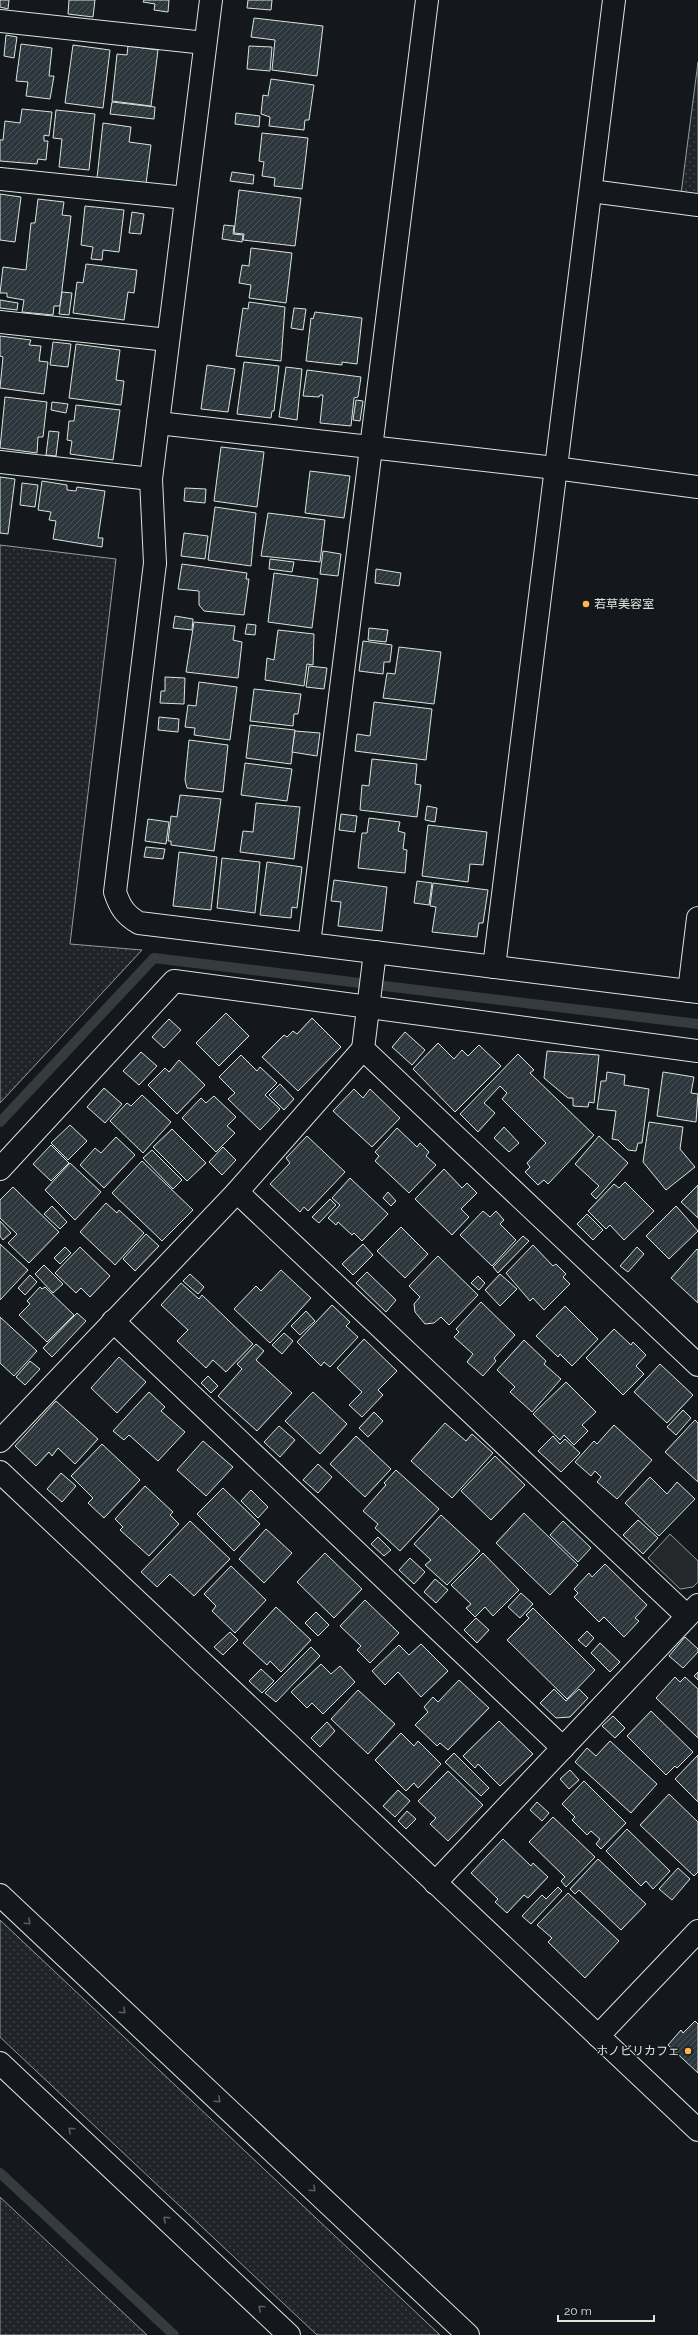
<svg xmlns="http://www.w3.org/2000/svg" width="698" height="2335" font-family="Raleway,'Noto Sans JP',sans-serif">
  <style>
    .green { fill: url(#green-dots); stroke: #939e99 }
    .parking { fill: #24282b; stroke: #939e99 }
    .lines { fill: none; stroke-linecap: round; stroke-linejoin: round }
    .stream { stroke: #363b3e; stroke-width: 10 }
    .building { fill: url(#building-hatch); stroke: #d8e6dc }
    .street-casing { stroke: #d8e6dc; stroke-width: 24 }
    .secondary-casing { stroke: #d8e6dc; stroke-width: 24 }
    .street { stroke: #14181c; stroke-width: 22 }
    .secondary { stroke: #14181c; stroke-width: 22 }
    .oneway { stroke: #59605f }
    .poi-dot { fill: #ffb74d; stroke: #14181c; stroke-width: 1.5 }
    .labels { text-anchor: middle; stroke-width: 3; stroke-linejoin: round; paint-order: stroke }
    .poi-label { font-size: 12px; fill: #d8e6dc; stroke: #14181c; text-anchor: start }
  </style>
  <defs>
    <pattern id="green-dots" width="8" height="8" patternUnits="userSpaceOnUse"><rect width="8" height="8" fill="#202428"/><path d="M2 2h.1M6 6h.1" fill="none" stroke="#404447" stroke-width="1.8" stroke-linecap="round"/></pattern>
    <pattern id="building-hatch" width="6" height="6" patternUnits="userSpaceOnUse"><rect width="6" height="6" fill="#2c363c"/><path d="M-1 1l2-2M0 6l6-6M5 7l2-2" fill="none" stroke="#4a5358"/></pattern>
  </defs>
  <rect width="100%" height="100%" fill="#14181c"/>
  <g class="green">
    <path d="M698 62V196L681 194Z"/>
    <path d="M0 545 116 559 70 944 142 950 0 1103Z"/>
    <path d="M0 1920 440 2335H317L0 2037Z"/>
    <path d="M0 2197 147 2335H0Z"/>
  </g>
  <path class="parking" d="M670 1534 698 1561V1582L693 1587 680 1589 648 1558Z"/>
  <g class="lines">
    <g class="stream">
      <path d="M0 1122 154 958 698 1024"/>
      <path d="M0 2173 174 2335"/>
    </g>
  </g>
  <g class="building">
    <path d="M0 0H9L8 9 0 7Z"/>
    <path d="M69 0H95L93 17 68 14Z"/>
    <path d="M144 0H169L168 12 154 10 155 4 143 2Z"/>
    <path d="M248 0H272L271 10 247 8Z"/>
    <path d="M254 18 323 26 317 76 272 70 275 40 251 37Z"/>
    <path d="M6 35 17 37 14 58 4 56Z"/>
    <path d="M21 44 52 48 49 76H54L50 99 26 96 28 82 16 81Z"/>
    <path d="M73 45 110 50 103 108 65 103Z"/>
    <path d="M128 46 158 50 151 106 112 101 117 54 127 55Z"/>
    <path d="M249 46 272 47 270 71 247 69Z"/>
    <path d="M271 79 314 85 309 120H305L304 130 269 126 270 117 261 114 263 95 268 96Z"/>
    <path d="M112 102 155 107 154 119 110 114Z"/>
    <path d="M22 109 52 112 49 136 44 135V141H48L46 160 38 159 37 164 0 161V140H3L5 121 20 123Z"/>
    <path d="M56 110 95 114 89 170 59 167 62 139 53 138Z"/>
    <path d="M236 113 260 116 259 127 235 124Z"/>
    <path d="M103 123 131 127 129 142 151 145 146 184 97 178Z"/>
    <path d="M262 133 308 138 302 189 274 186 275 178 262 176 264 162 259 161Z"/>
    <path d="M232 172 254 175 253 184 230 181Z"/>
    <path d="M239 190 301 198 295 246 243 240 244 234 234 233Z"/>
    <path d="M0 194 21 197 15 242 0 240Z"/>
    <path d="M38 199 64 202 62 215 71 216 60 306H54L53 315 22 312 24 300 7 297V293H0L3 267 26 270 31 223H35Z"/>
    <path d="M85 206 124 210 119 252 103 250 102 260 91 259 93 247 81 245Z"/>
    <path d="M132 212 144 214 141 234 129 233Z"/>
    <path d="M224 225 234 226 233 234 243 235 242 242 222 239Z"/>
    <path d="M251 248 292 253 286 303 249 298 251 285 239 283 242 265 249 266Z"/>
    <path d="M86 264 137 270 134 293 128 292 124 320 73 313 77 282 83 283Z"/>
    <path d="M62 292 72 293 69 315 59 314Z"/>
    <path d="M0 300 18 303 17 310 0 308Z"/>
    <path d="M249 302 285 307 281 361 236 356 243 308 248 309Z"/>
    <path d="M294 308 306 309 303 330 291 328Z"/>
    <path d="M315 312 362 318 357 364 342 362V365L306 361 311 318 313 319Z"/>
    <path d="M0 336 31 340 29 345 41 346 39 361 48 362 44 394 0 388 3 357 0 356Z"/>
    <path d="M53 342 71 344 68 367 50 365Z"/>
    <path d="M76 344 120 350 116 380 124 381 121 405 69 398Z"/>
    <path d="M244 362 279 366 274 411H272L271 418 237 414Z"/>
    <path d="M207 365 235 369 228 412 201 409Z"/>
    <path d="M286 367 302 369 297 420 279 417Z"/>
    <path d="M307 370 361 377 358 397 354 398 351 426 320 423 323 395H320L319 397 303 396Z"/>
    <path d="M5 397 47 402 43 437H38L37 453 0 448Z"/>
    <path d="M356 400 363 401 360 421 353 420Z"/>
    <path d="M52 402 68 404 66 413 51 410Z"/>
    <path d="M76 405 120 410 113 460 70 454 72 441 67 440 69 421H74Z"/>
    <path d="M49 431 59 432 56 456 46 455Z"/>
    <path d="M221 447 264 452 257 507 214 501Z"/>
    <path d="M310 471 350 476 344 518 305 513Z"/>
    <path d="M0 477 15 479 8 534 0 533Z"/>
    <path d="M42 481 67 485V490L76 491 77 487 105 491 98 538H103L102 547 53 539 56 521 49 520 51 512 38 510Z"/>
    <path d="M22 483 38 485 35 507 20 505Z"/>
    <path d="M185 488 206 489 205 503 184 501Z"/>
    <path d="M215 507 256 513 251 566 208 560Z"/>
    <path d="M268 513 325 520 320 562 261 556Z"/>
    <path d="M184 533 208 536 205 559 181 556Z"/>
    <path d="M323 551 341 554 338 576 320 574Z"/>
    <path d="M270 559 294 562 292 572 269 569Z"/>
    <path d="M182 564 247 573 246 579H249L244 615 204 611 199 605V591L178 589Z"/>
    <path d="M376 569 401 573 399 586 375 583Z"/>
    <path d="M274 573 318 579 312 628 268 622Z"/>
    <path d="M175 616 193 619 192 630 173 628Z"/>
    <path d="M194 622 235 626 233 640 242 642 238 678 186 672Z"/>
    <path d="M247 624 256 625 255 635 245 634Z"/>
    <path d="M369 628 388 630 386 642 368 640Z"/>
    <path d="M278 630 314 634 313 665 307 664 304 686 265 680 267 658 274 660Z"/>
    <path d="M363 641 392 645 390 662H384L383 674 359 671Z"/>
    <path d="M399 647 441 652 434 704 383 698 387 673 395 674Z"/>
    <path d="M309 666 327 668 324 689 306 687Z"/>
    <path d="M165 677 185 678 184 704 160 703 161 691H165Z"/>
    <path d="M199 682 237 687 230 740 194 735 195 728 185 727 188 705 196 706Z"/>
    <path d="M254 689 301 694 298 714H294L293 726 250 721Z"/>
    <path d="M374 702 432 709 426 760 355 751 357 734 370 736Z"/>
    <path d="M159 717 179 719 178 732 158 730Z"/>
    <path d="M250 725 295 730 291 764 246 758Z"/>
    <path d="M295 731 320 733 317 756 292 752Z"/>
    <path d="M189 740 228 745 223 792 187 788 185 780Z"/>
    <path d="M372 759 417 764 415 784 421 785 417 817 360 810 362 785 369 786Z"/>
    <path d="M245 763 292 769 287 801 241 795Z"/>
    <path d="M180 795 221 799 214 851 171 845V841H168L171 816 177 817Z"/>
    <path d="M256 803 300 807 294 859 240 852 243 831 253 832Z"/>
    <path d="M427 806 437 808 435 822 425 820Z"/>
    <path d="M341 814 357 816 355 832 339 830Z"/>
    <path d="M369 818 400 822 398 831 405 833 403 849 407 850 405 873 358 868 362 833H367Z"/>
    <path d="M148 819 169 822 166 844 145 841Z"/>
    <path d="M428 825 487 832 483 865 470 864 468 882 422 876Z"/>
    <path d="M146 847 165 849 163 859 144 857Z"/>
    <path d="M179 852 217 857 211 910 173 906Z"/>
    <path d="M222 858 260 862 255 913 217 908Z"/>
    <path d="M267 862 302 867 297 908 292 907 291 918 260 915Z"/>
    <path d="M334 880 387 887 382 931 338 926 341 902 331 901Z"/>
    <path d="M417 881 432 883 429 905 414 903Z"/>
    <path d="M433 883 488 890 483 923H479L477 937 432 932 436 907 430 906Z"/>
    <path d="M226 1013 249 1036 219 1066 196 1043Z"/>
    <path d="M312 1018 341 1047 298 1091 262 1057 284 1035 287 1037 293 1031 297 1034Z"/>
    <path d="M169 1019 181 1030 164 1048 152 1037Z"/>
    <path d="M405 1032 425 1050 412 1065 392 1047Z"/>
    <path d="M438 1043 454 1059 462 1050 468 1056 479 1045 501 1066 455 1112 413 1069Z"/>
    <path d="M547 1051 599 1055 594 1103 589 1102 588 1107 573 1106V1098H568L544 1078Z"/>
    <path d="M141 1052 157 1066 139 1085 123 1071Z"/>
    <path d="M518 1054 534 1070 530 1073 594 1135 548 1184 544 1180 538 1185 525 1172 530 1167 527 1163 546 1143 502 1099 507 1093 500 1086 484 1103 495 1113 478 1132 460 1114Z"/>
    <path d="M241 1055 257 1071 260 1067 277 1083 265 1095 280 1109 260 1130 228 1099 235 1093 219 1077Z"/>
    <path d="M179 1060 205 1085 177 1114 148 1085 165 1068 169 1072Z"/>
    <path d="M607 1072 625 1075 624 1085 649 1089 642 1143H638L636 1151 628 1150 618 1140 612 1139 616 1111 597 1109 601 1081H606Z"/>
    <path d="M663 1072 694 1077 691 1093 698 1094 696 1122 657 1116Z"/>
    <path d="M280 1084 294 1099 284 1110 269 1095Z"/>
    <path d="M104 1088 122 1104 105 1123 87 1107Z"/>
    <path d="M354 1089 363 1098 370 1089 400 1118 372 1147 333 1111Z"/>
    <path d="M142 1095 171 1122 143 1153 110 1121 127 1103 131 1106Z"/>
    <path d="M214 1096 236 1117 227 1126 235 1133 216 1152 182 1118 201 1098 206 1103Z"/>
    <path d="M649 1122 683 1127 680 1149 695 1167 666 1190 643 1162Z"/>
    <path d="M70 1125 87 1141 68 1160 51 1143Z"/>
    <path d="M504 1127 519 1143 509 1152 494 1138Z"/>
    <path d="M397 1128 417 1147 420 1143 429 1152 426 1156 436 1165 409 1193 375 1161 379 1156 375 1152Z"/>
    <path d="M172 1129 206 1163 187 1181 153 1147Z"/>
    <path d="M307 1136 345 1172 308 1211 304 1207 300 1212 270 1184 290 1163 286 1158Z"/>
    <path d="M599 1136 628 1163 596 1199 591 1194 599 1186 575 1164Z"/>
    <path d="M116 1137 135 1155 104 1188 80 1165 95 1148 101 1153Z"/>
    <path d="M51 1145 69 1163 51 1181 33 1164Z"/>
    <path d="M223 1147 236 1160 222 1175 209 1162Z"/>
    <path d="M152 1150 182 1180 173 1189 143 1158Z"/>
    <path d="M142 1161 193 1210 162 1241 112 1193Z"/>
    <path d="M70 1163 101 1192 75 1220 45 1190Z"/>
    <path d="M444 1169 462 1188 467 1183 477 1193 461 1209 469 1217 452 1235 415 1199Z"/>
    <path d="M350 1178 388 1214 362 1241 354 1233 352 1235 338 1222 336 1225 328 1218 340 1205 332 1198Z"/>
    <path d="M625 1182 654 1211 624 1240 610 1225 606 1229 588 1211 614 1184 619 1188Z"/>
    <path d="M698 1185V1218L681 1202Z"/>
    <path d="M13 1187 59 1232 29 1263 8 1243 17 1234 0 1218V1200Z"/>
    <path d="M388 1192 396 1201 391 1206 383 1198Z"/>
    <path d="M330 1199 336 1205 319 1223 312 1217Z"/>
    <path d="M106 1203 117 1213 119 1210 144 1233 115 1265 80 1232Z"/>
    <path d="M52 1206 67 1222 60 1229 44 1214Z"/>
    <path d="M676 1206 698 1231 669 1259 646 1236Z"/>
    <path d="M483 1211 490 1217 496 1211 504 1220 500 1224 516 1240 492 1266 460 1235Z"/>
    <path d="M587 1214 603 1230 593 1240 577 1224Z"/>
    <path d="M0 1221 11 1233 3 1240 0 1236Z"/>
    <path d="M401 1227 428 1254 405 1278 377 1251Z"/>
    <path d="M146 1234 159 1246 135 1271 123 1259Z"/>
    <path d="M523 1236 529 1241 498 1273 493 1267Z"/>
    <path d="M0 1244 28 1270 0 1300Z"/>
    <path d="M363 1244 373 1255 353 1275 342 1264Z"/>
    <path d="M533 1245 553 1266 556 1264 566 1274 563 1277 570 1284 544 1310 533 1298 530 1301 506 1273Z"/>
    <path d="M65 1247 71 1253 60 1264 54 1258Z"/>
    <path d="M80 1247 110 1276 90 1297 81 1288 76 1293 55 1273Z"/>
    <path d="M637 1247 644 1254 628 1272 620 1266Z"/>
    <path d="M697 1249 698 1250V1303L671 1278Z"/>
    <path d="M438 1256 478 1295 449 1325 441 1317 434 1323 425 1324 415 1312 414 1304 420 1297 409 1286Z"/>
    <path d="M44 1265 63 1284 53 1293 35 1274Z"/>
    <path d="M281 1270 311 1298 270 1343 234 1309 256 1286 261 1291Z"/>
    <path d="M367 1272 396 1300 386 1312 356 1283Z"/>
    <path d="M190 1274 204 1287 198 1294 183 1281Z"/>
    <path d="M500 1274 517 1289 500 1306 485 1290Z"/>
    <path d="M30 1275 37 1282 25 1295 18 1288Z"/>
    <path d="M478 1276 485 1283 479 1290 471 1283Z"/>
    <path d="M181 1283 199 1299 202 1295 253 1344 226 1372 213 1360 206 1368 177 1341 188 1330 161 1305Z"/>
    <path d="M40 1287 42 1289 45 1287 74 1315 47 1342 19 1315 30 1304 27 1301Z"/>
    <path d="M481 1302 515 1335 494 1358 496 1361 483 1376 467 1362 473 1354 454 1337 459 1332 456 1329Z"/>
    <path d="M332 1305 350 1322 346 1326 358 1337 330 1367 324 1362 321 1366 297 1342Z"/>
    <path d="M565 1306 598 1339 572 1366 560 1354 558 1357 536 1336Z"/>
    <path d="M306 1311 315 1321 300 1335 291 1326Z"/>
    <path d="M77 1313 86 1321 52 1357 43 1348Z"/>
    <path d="M0 1317 37 1351 14 1376 0 1363Z"/>
    <path d="M614 1329 631 1345 633 1342 646 1355 636 1366 644 1374 623 1395 586 1358Z"/>
    <path d="M284 1333 293 1341 282 1354 272 1345Z"/>
    <path d="M364 1339 397 1371 378 1390 383 1395 362 1417 349 1405 362 1392 337 1368Z"/>
    <path d="M524 1340 546 1361 544 1364 561 1379 532 1412 510 1392 515 1387 497 1370Z"/>
    <path d="M256 1344 264 1351 256 1360 292 1393 257 1431 218 1396 242 1369 237 1364Z"/>
    <path d="M119 1357 146 1382 117 1413 91 1388Z"/>
    <path d="M30 1361 40 1369 25 1385 16 1377Z"/>
    <path d="M660 1364 693 1395 667 1423 634 1392Z"/>
    <path d="M208 1376 218 1386 211 1393 201 1383Z"/>
    <path d="M566 1382 596 1412 582 1425 588 1431 574 1445 564 1435 560 1440 533 1414Z"/>
    <path d="M149 1392 165 1407 161 1411 185 1432 158 1461 129 1435 124 1440 113 1431Z"/>
    <path d="M313 1392 347 1424 320 1454 285 1421Z"/>
    <path d="M56 1401 98 1439 75 1464 58 1448 52 1456 49 1452 36 1466 15 1446Z"/>
    <path d="M683 1410 691 1418 676 1435 667 1427Z"/>
    <path d="M374 1412 383 1421 368 1437 359 1428Z"/>
    <path d="M695 1420 698 1423V1482L665 1452Z"/>
    <path d="M445 1423 466 1441 472 1434 493 1453 452 1498 411 1461Z"/>
    <path d="M614 1425 652 1460 617 1499 597 1482 601 1477 595 1471 591 1476 575 1462 594 1441 597 1444Z"/>
    <path d="M279 1426 295 1440 280 1457 264 1442Z"/>
    <path d="M356 1436 391 1469 365 1497 330 1464Z"/>
    <path d="M553 1436 560 1444 565 1439 580 1453 561 1472 538 1451Z"/>
    <path d="M203 1441 233 1467 206 1496 177 1470Z"/>
    <path d="M102 1444 140 1480 104 1518 88 1503 93 1498 71 1476Z"/>
    <path d="M495 1456 525 1485 491 1520 461 1491Z"/>
    <path d="M318 1464 332 1477 318 1493 303 1480Z"/>
    <path d="M396 1470 439 1509 400 1551 375 1528 378 1524 363 1511 386 1485 384 1483Z"/>
    <path d="M61 1473 76 1486 62 1502 47 1489Z"/>
    <path d="M650 1477 667 1494 677 1482 695 1499 659 1536 625 1503Z"/>
    <path d="M145 1486 173 1512 170 1515 179 1524 149 1556 120 1530 123 1527 115 1519Z"/>
    <path d="M223 1488 260 1524 234 1551 197 1514Z"/>
    <path d="M251 1490 268 1507 258 1518 241 1501Z"/>
    <path d="M524 1513 578 1565 550 1595 496 1543Z"/>
    <path d="M441 1515 480 1551 447 1585 425 1565 431 1560 414 1544Z"/>
    <path d="M638 1520 658 1538 643 1554 623 1535Z"/>
    <path d="M190 1521 230 1559 194 1596 170 1574 157 1587 141 1572Z"/>
    <path d="M563 1521 591 1548 578 1562 550 1535Z"/>
    <path d="M266 1529 292 1553 264 1583 239 1559Z"/>
    <path d="M378 1537 391 1550 384 1556 371 1544Z"/>
    <path d="M325 1553 362 1589 334 1618 297 1582Z"/>
    <path d="M483 1553 519 1590 493 1616 485 1607 475 1617 466 1608 471 1604 451 1585Z"/>
    <path d="M410 1558 425 1572 414 1584 399 1570Z"/>
    <path d="M605 1564 647 1605 635 1618 639 1621 624 1637 604 1617 599 1622 574 1597 578 1593 574 1589 589 1573 592 1577Z"/>
    <path d="M231 1566 266 1600 235 1633 212 1611 216 1606 204 1594Z"/>
    <path d="M435 1579 448 1590 436 1603 424 1592Z"/>
    <path d="M521 1593 533 1604 520 1618 508 1607Z"/>
    <path d="M365 1600 399 1633 370 1663 357 1650 361 1646 340 1626Z"/>
    <path d="M276 1607 311 1640 281 1672 270 1661 267 1665 243 1643Z"/>
    <path d="M533 1608 595 1670 567 1699 507 1640 529 1618 526 1615Z"/>
    <path d="M316 1612 329 1625 318 1636 305 1623Z"/>
    <path d="M476 1618 489 1630 477 1643 464 1630Z"/>
    <path d="M587 1631 594 1638 586 1647 578 1640Z"/>
    <path d="M230 1632 238 1640 223 1655 214 1647Z"/>
    <path d="M685 1637 698 1649V1652L683 1668 669 1656Z"/>
    <path d="M600 1643 620 1662 610 1672 591 1653Z"/>
    <path d="M421 1644 448 1671 421 1697 398 1672 385 1685 372 1671 399 1645 409 1655Z"/>
    <path d="M311 1647 320 1656 276 1702 265 1693Z"/>
    <path d="M321 1664 331 1674 340 1666 355 1682 323 1714 312 1703 307 1708 291 1692Z"/>
    <path d="M261 1669 274 1681 262 1693 249 1681Z"/>
    <path d="M698 1672V1680L694 1676Z"/>
    <path d="M675 1677 680 1682 685 1677 698 1689V1738L656 1698Z"/>
    <path d="M459 1680 489 1708 448 1750 440 1743 437 1746 415 1725 428 1712 424 1707 433 1697 438 1702Z"/>
    <path d="M554 1689 566 1701 579 1689 588 1698 570 1717 556 1718 540 1703Z"/>
    <path d="M358 1690 395 1724 368 1754 331 1719Z"/>
    <path d="M651 1711 693 1752 677 1768 675 1766 666 1775 627 1736Z"/>
    <path d="M613 1716 625 1728 615 1738 602 1726Z"/>
    <path d="M499 1721 533 1754 500 1786 478 1764 475 1768 463 1756Z"/>
    <path d="M327 1722 335 1731 320 1747 311 1738Z"/>
    <path d="M401 1733 414 1746 418 1741 441 1764 418 1788 414 1783 406 1791 375 1760Z"/>
    <path d="M610 1741 657 1784 631 1813 575 1762 587 1748 596 1756Z"/>
    <path d="M454 1753 489 1788 481 1796 445 1762Z"/>
    <path d="M698 1755V1802L675 1779Z"/>
    <path d="M570 1770 579 1780 569 1789 560 1779Z"/>
    <path d="M448 1771 483 1805 448 1841 430 1824 436 1818 418 1801Z"/>
    <path d="M584 1781 626 1823 601 1849 596 1844 600 1839 591 1831 587 1835 572 1820 575 1817 562 1804Z"/>
    <path d="M398 1790 410 1801 395 1817 383 1806Z"/>
    <path d="M669 1794 698 1822V1872L694 1876 640 1825Z"/>
    <path d="M537 1802 549 1813 542 1821 530 1810Z"/>
    <path d="M407 1811 416 1819 406 1829 398 1821Z"/>
    <path d="M553 1817 595 1857 566 1887 561 1881 565 1877 529 1842Z"/>
    <path d="M627 1829 670 1871 653 1889 646 1881 641 1886 606 1851Z"/>
    <path d="M503 1839 531 1866 533 1863 548 1877 528 1898 524 1895 507 1913 495 1902 498 1899 471 1873Z"/>
    <path d="M598 1859 646 1904 621 1930 579 1890 575 1894 570 1889Z"/>
    <path d="M678 1868 690 1879 672 1900 659 1889Z"/>
    <path d="M558 1887 562 1891 531 1924 522 1916 542 1895 546 1899Z"/>
    <path d="M568 1893 619 1941 585 1978 548 1942 552 1938 537 1925Z"/>
    <path d="M695 2021 698 2024V2073L668 2045 681 2030 683 2033Z"/>
  </g>
  <g class="lines">
    <g class="street-casing">
      <g id="street">
        <path d="M0 21 205 43"/>
        <path d="M0 179 186 198"/>
        <path d="M591 191 698 205"/>
        <path d="M0 322 168 340"/>
        <path d="M158 423 555 468 698 487"/>
        <path d="M0 462 151 479"/>
        <path d="M155 563 115 892C120 907 125 915 139 923L698 992"/>
        <path d="M309 944 427 0"/>
        <path d="M375 952 363 1049 698 1365"/>
        <path d="M494 967 614 0"/>
        <path d="M689 991 698 918"/>
        <path d="M0 1169 174 981 698 1051"/>
        <path d="M237 1192 687 1616"/>
        <path d="M113 1321 563 1748"/>
        <path d="M0 1441 237 1192 363 1049"/>
        <path d="M0 1472 698 2130"/>
        <path d="M435 1883 698 1605"/>
      </g>
    </g>
    <g class="secondary-casing">
      <g id="secondary">
        <path d="M155 563 151 479 211 0"/>
        <path d="M0 1895 468 2335"/>
        <path d="M598 2036 698 1931"/>
        <path d="M0 2063 289 2335"/>
      </g>
    </g>
    <use href="#street" class="street"/>
    <use href="#secondary" class="secondary"/>
  </g>
  <defs><path id="oneway-chevron" d="M-2-3.5L2.5 0L-2 3.5" fill="none" stroke-width="1.6" stroke-linecap="round" stroke-linejoin="round"/></defs>
  <g class="oneway">
    <use href="#oneway-chevron" transform="translate(28 1922) rotate(43)"/>
    <use href="#oneway-chevron" transform="translate(123 2011) rotate(43)"/>
    <use href="#oneway-chevron" transform="translate(218 2100) rotate(43)"/>
    <use href="#oneway-chevron" transform="translate(71 2130) rotate(-137)"/>
    <use href="#oneway-chevron" transform="translate(313 2189) rotate(43)"/>
    <use href="#oneway-chevron" transform="translate(166 2219) rotate(-137)"/>
    <use href="#oneway-chevron" transform="translate(261 2308) rotate(-137)"/>
  </g>
  <g class="poi-dot">
    <circle cx="586" cy="604" r="4"/>
    <circle cx="688" cy="2051" r="4"/>
  </g>
  <g class="labels">
    <g class="poi-label">
      <text x="594" y="608">若草美容室</text>
      <text x="680" y="2055" text-anchor="end">ホノビリカフェ</text>
    </g>
  </g>
  <path d="M558 2315v6h96v-6" fill="none" stroke="#d8e6dc" stroke-width="2"/>
  <text x="564" y="2315" font-size="12" fill="#d8e6dc" stroke="#14181c" stroke-width="3" paint-order="stroke">20 m</text>
</svg>
